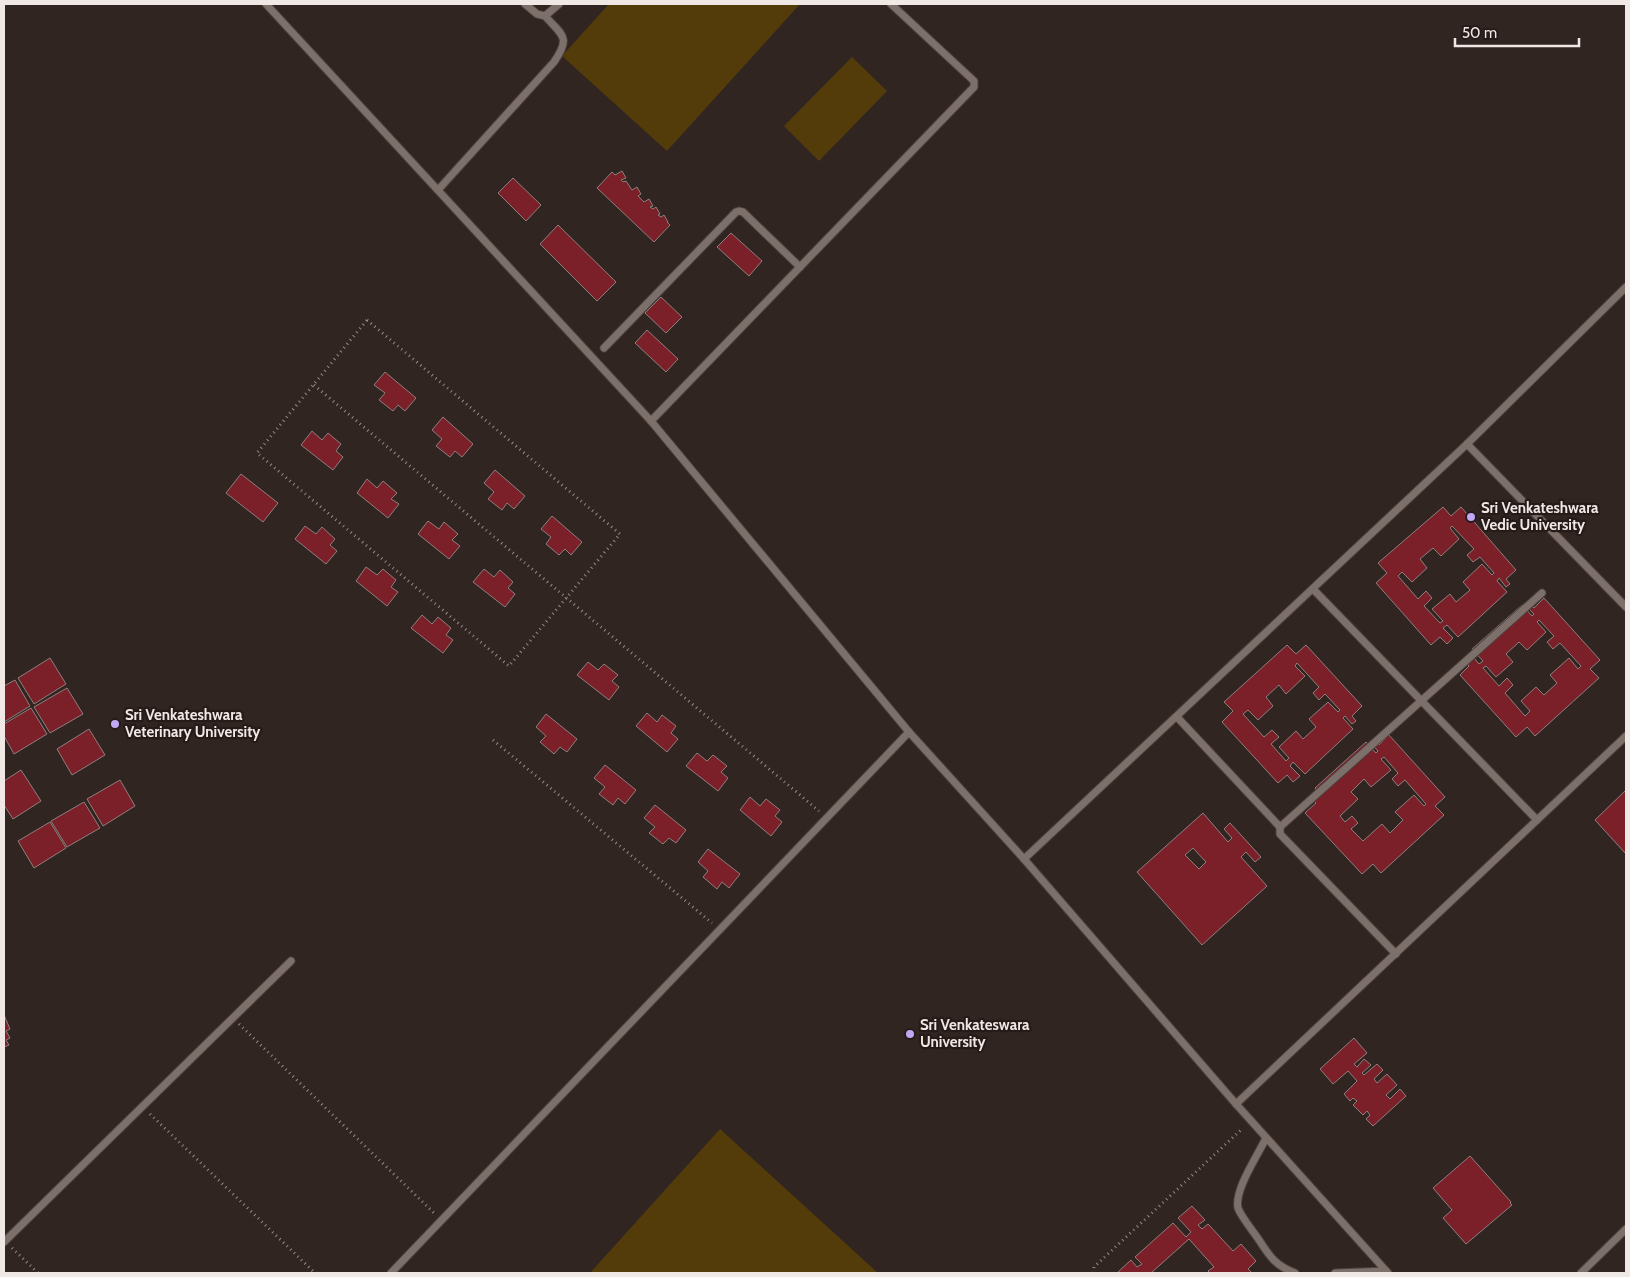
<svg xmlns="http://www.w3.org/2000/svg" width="1630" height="1277" font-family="Cabin,sans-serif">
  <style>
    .green { fill: #533c0a }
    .building { fill: #7b2028; stroke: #8e7f7f; fill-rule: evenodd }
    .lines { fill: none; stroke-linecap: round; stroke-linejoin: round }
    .service-casing { stroke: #4c423f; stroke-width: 9 }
    .path { stroke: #948b88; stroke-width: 3; stroke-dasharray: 1 4; stroke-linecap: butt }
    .service { stroke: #7d706b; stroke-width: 7 }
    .poi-dot { fill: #c0a8f4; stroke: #261b18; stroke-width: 2 }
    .labels { text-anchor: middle; stroke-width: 4.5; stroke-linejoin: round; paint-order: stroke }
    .poi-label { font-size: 15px; font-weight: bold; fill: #efe8e5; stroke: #261b18; text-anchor: start }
  </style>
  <rect width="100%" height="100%" fill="#302521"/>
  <g class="green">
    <path d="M609 4H800L667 151 562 56Z"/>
    <path d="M852 57 887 91 819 161 784 126Z"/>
    <path d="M720 1129 878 1273H590Z"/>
  </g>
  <g class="building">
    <path d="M622 171 626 178 621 180 623 182 626 181 632 190 637 187 641 194 638 196 644 202 649 199 653 206 650 207 653 209 656 207 660 214 658 215 661 217 664 215 668 222H667L670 225 654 242 597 188 612 172 615 175Z"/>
    <path d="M513 178 541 205 526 221 498 193Z"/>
    <path d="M558 225 616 282 597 301 540 244Z"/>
    <path d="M731 233 762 261 749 276 717 247Z"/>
    <path d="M661 297 682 317 666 333 645 313Z"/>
    <path d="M647 330 678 359 666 372 635 343Z"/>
    <path d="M385 372 416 398 405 411 398 405 393 411 379 400 385 393 374 385Z"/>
    <path d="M443 417 473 444 462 457 455 451 450 457 436 446 442 439 432 430Z"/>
    <path d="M312 431 322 440 328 433 341 444 336 451 343 457 333 470 301 445Z"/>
    <path d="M495 470 525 496 514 509 507 503 502 510 488 499 494 492 484 483Z"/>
    <path d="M241 474 278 503 263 522 226 493Z"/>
    <path d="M367 479 377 488 383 481 397 493 391 499 399 504 388 518 357 493Z"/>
    <path d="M1443 507 1451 516 1461 507 1516 570 1506 579 1510 584 1506 587 1499 578 1497 581 1507 592 1458 637 1447 625 1443 628 1453 638 1447 644 1440 637 1431 645 1376 583 1387 573 1378 563ZM1452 526 1474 549 1467 555 1473 562 1480 557 1494 573 1492 575 1482 564 1463 582 1470 590 1456 602 1450 594 1432 609 1443 621 1440 623 1424 606 1432 598 1426 591 1418 599 1398 576 1402 572 1412 582 1427 568 1420 559 1433 548 1441 556 1459 539 1450 528Z"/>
    <path d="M552 516 582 542 571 555 565 549 559 555 546 544 551 537 541 529Z"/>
    <path d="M428 521 439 529 444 522 458 534 452 540 460 546 449 559 418 534Z"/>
    <path d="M305 526 316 534 322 527 335 539 330 545 337 551 326 564 295 539Z"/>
    <path d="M366 567 377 575 383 569 396 580 391 587 398 592 387 606 356 581Z"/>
    <path d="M484 569 494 577 500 570 513 582 508 588 515 594 505 607 473 582Z"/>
    <path d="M1544 598 1600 660 1590 669 1599 678 1535 736 1527 727 1516 737 1460 675 1469 666 1463 659 1470 653 1479 664 1483 661 1472 649 1522 605 1532 616 1534 614 1526 606 1530 603 1534 608ZM1539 620 1554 636 1547 642 1553 649 1560 643 1581 666 1578 669 1569 658 1550 675 1557 683 1544 695 1536 687 1521 701 1530 711 1525 716 1505 693 1513 685 1507 678 1499 686 1483 668 1486 666 1496 677 1513 662 1506 654 1519 642 1527 650 1546 632 1537 622Z"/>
    <path d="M422 615 432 624 438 617 451 628 446 635 453 640 443 653 411 628Z"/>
    <path d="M1287 645 1296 654 1306 645 1362 706 1352 716 1356 721 1352 724 1345 716 1343 718 1353 729 1305 774 1293 762 1290 766 1300 776 1293 782 1287 775 1278 783 1222 722 1233 711 1224 702ZM1297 663 1319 687 1313 693 1319 700 1325 694 1340 710 1338 712 1328 702 1309 719 1316 727 1303 739 1296 731 1279 747 1289 758 1286 761 1271 744 1279 737 1272 730 1264 737 1243 714 1248 710 1258 720 1273 706 1266 697 1279 685 1286 694 1305 676 1295 666Z"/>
    <path d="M50 658 66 684 34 704 18 678Z"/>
    <path d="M588 662 598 670 604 664 618 675 612 681 619 687 609 700 577 675Z"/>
    <path d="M15 680 30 706 4 722V686Z"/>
    <path d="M67 688 83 714 50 733 34 707Z"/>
    <path d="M31 708 47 734 14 754 4 736V724Z"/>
    <path d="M647 713 657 722 662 715 676 726 671 733 678 739 667 752 636 726Z"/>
    <path d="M546 714 577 739 567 752 560 747 554 754 540 742 546 736 536 727Z"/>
    <path d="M89 729 105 755 72 775 57 749Z"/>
    <path d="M1389 735 1445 797 1435 806 1444 815 1381 873 1373 864 1362 874 1305 813 1316 803 1312 799 1318 792 1315 788 1366 742 1376 753 1378 751 1371 743 1374 740 1379 745ZM1384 757 1398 773 1392 779 1398 786 1405 780 1426 804 1424 806 1414 795 1395 812 1403 820 1390 833 1382 824 1363 841 1351 829 1358 823 1352 816 1345 822 1340 816 1358 799 1351 792 1364 779 1371 787 1391 770 1381 759Z"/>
    <path d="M697 753 707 761 713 755 727 766 721 772 728 778 718 791 686 766Z"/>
    <path d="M605 765 636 790 625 804 618 798 613 805 599 794 605 787 594 778Z"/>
    <path d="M21 770 41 801 13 819 4 805V781Z"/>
    <path d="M120 780 135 806 103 826 87 799Z"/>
    <path d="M1626 790V854L1595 820Z"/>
    <path d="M750 797 760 806 766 799 780 810 775 816 782 822 771 836 740 810Z"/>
    <path d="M84 802 100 828 67 847 51 821Z"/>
    <path d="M655 805 686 830 676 843 669 838 663 844 649 833 655 827 644 818Z"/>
    <path d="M1203 813 1228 842 1232 838 1224 829 1230 823 1261 857 1255 862 1246 852 1241 857 1267 886 1202 945 1137 872ZM1193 848 1206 862 1199 869 1185 855Z"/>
    <path d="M50 822 66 848 34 868 18 841Z"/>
    <path d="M708 849 740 874 729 888 722 882 717 889 703 877 708 871 698 862Z"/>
    <path d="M4 1015 10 1029 6 1031 10 1038 6 1040 9 1045 4 1047Z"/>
    <path d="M1354 1038 1367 1053 1354 1064 1357 1067 1364 1059 1371 1065 1362 1073 1364 1075 1377 1064 1383 1070 1374 1079 1377 1083 1387 1074 1397 1085 1386 1095 1390 1099 1400 1089 1406 1096 1373 1126 1366 1119 1370 1115 1367 1111 1363 1115 1353 1105 1357 1101 1353 1098 1350 1101 1344 1094 1357 1081 1348 1071 1333 1084 1320 1069Z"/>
    <path d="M1470 1156 1511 1202 1510 1203 1512 1205 1466 1244 1443 1218 1452 1210 1433 1188Z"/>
    <path d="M1192 1206 1205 1220 1198 1225 1202 1229 1208 1224 1233 1251 1241 1244 1256 1261 1248 1269 1252 1273H1210L1208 1271 1214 1267 1189 1239 1151 1273H1120L1118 1272 1131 1260 1137 1267 1142 1264 1135 1257 1173 1223 1186 1237 1191 1232 1178 1218Z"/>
  </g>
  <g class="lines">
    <g class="service-casing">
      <g id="service">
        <path d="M266 4 651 421 909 732 1024 859 1236 1104 1388 1273"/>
        <path d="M525 4 537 14 545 16 559 4"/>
        <path d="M438 190 554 62C571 37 563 36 545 16"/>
        <path d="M604 348 736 212 739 211 743 212 800 267"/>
        <path d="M651 421 974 87V81L891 4"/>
        <path d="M1467 444 1626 607"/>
        <path d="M1313 589 1537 820"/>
        <path d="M1177 717 1280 827"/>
        <path d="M1024 859 1467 444 1626 287"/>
        <path d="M1396 954 1280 834V827L1542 593"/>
        <path d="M1236 1104 1626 736"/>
        <path d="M1266 1138C1258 1155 1234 1190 1238 1208 1241 1217 1254 1232 1259 1240 1270 1257 1276 1266 1295 1273"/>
        <path d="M4 1242 291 961"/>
        <path d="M391 1273 909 732"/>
        <path d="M1335 1273 1386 1271"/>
        <path d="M1581 1273 1626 1229"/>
      </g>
    </g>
    <g class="path">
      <path d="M367 320 620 534 509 666 257 453Z"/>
      <path d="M314 385 819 811"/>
      <path d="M493 740 712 923"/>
      <path d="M239 1024 434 1213"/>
      <path d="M150 1114 315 1273"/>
      <path d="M12 1248 38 1273"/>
      <path d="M1093 1273 1094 1267 1243 1128"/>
    </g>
    <use href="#service" class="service"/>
  </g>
  <g class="poi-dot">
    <circle cx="1471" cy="517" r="5"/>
    <circle cx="115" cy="724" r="5"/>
    <circle cx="910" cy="1034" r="5"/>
  </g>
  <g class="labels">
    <g class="poi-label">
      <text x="1481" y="513">Sri Venkateshwara<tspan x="1481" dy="17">Vedic University</tspan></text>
      <text x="125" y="720">Sri Venkateshwara<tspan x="125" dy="17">Veterinary University</tspan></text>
      <text x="920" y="1030">Sri Venkateswara<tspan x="920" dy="17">University</tspan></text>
    </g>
  </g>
  <rect width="1630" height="1277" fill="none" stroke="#efe8e5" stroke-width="10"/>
  <path d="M1455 38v8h124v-8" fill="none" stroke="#efe8e5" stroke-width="2.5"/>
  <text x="1462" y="38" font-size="15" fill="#efe8e5" stroke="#261b18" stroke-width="4" paint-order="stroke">50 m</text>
</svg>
